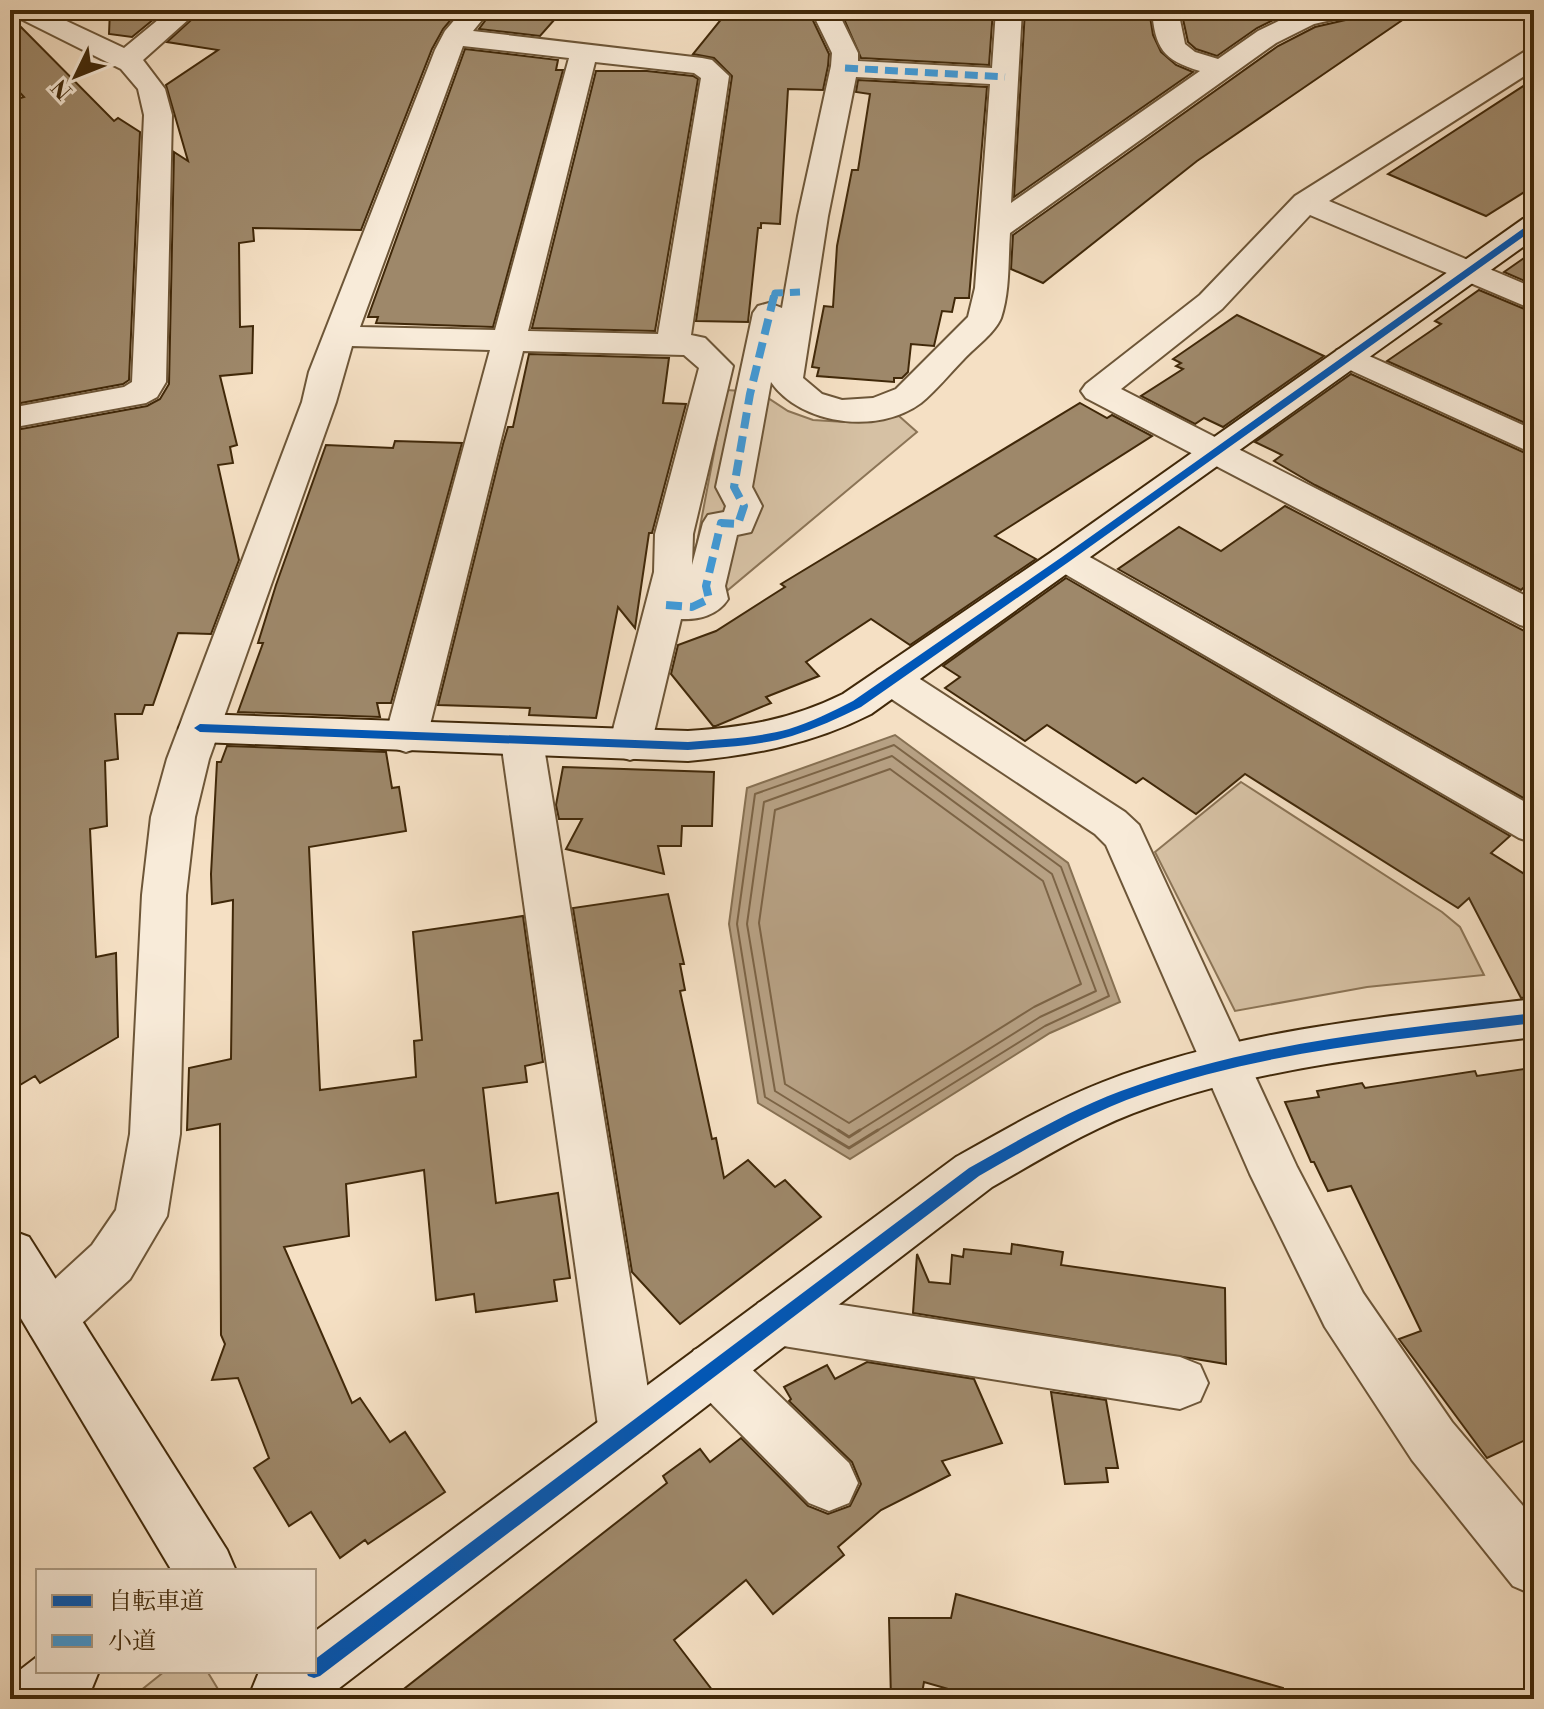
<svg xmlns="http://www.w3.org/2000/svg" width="1544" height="1709" font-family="'Libre Bodoni','Noto Serif JP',serif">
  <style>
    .green { fill: #d6c1a4; stroke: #8b7456; stroke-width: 2 }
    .water { fill: #b7a184; stroke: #877153; stroke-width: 2 }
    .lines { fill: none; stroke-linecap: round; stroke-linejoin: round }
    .shore-far1 { stroke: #7c6446; stroke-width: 2 }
    .shore { stroke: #7c6446; stroke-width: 3 }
    .building { fill: #9e886a; stroke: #402809; stroke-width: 2 }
    .street-casing { stroke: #6d5638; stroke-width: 4 }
    .secondary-casing { stroke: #402809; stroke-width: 4 }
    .street { fill: #f8ebd9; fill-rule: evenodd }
    .secondary { fill: #f8ebd9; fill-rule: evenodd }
    .quiet-far1 { stroke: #3f9cdd; stroke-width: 7; stroke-dasharray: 13 7; stroke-linecap: butt }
    .quiet { stroke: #3f9cdd; stroke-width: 8; stroke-dasharray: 16 8; stroke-linecap: butt }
    .cycleway-casing { stroke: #f8ebd9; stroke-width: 5 }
    .cycleway { fill: #0057b8; fill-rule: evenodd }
  </style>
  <rect width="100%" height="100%" fill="#f5e0c4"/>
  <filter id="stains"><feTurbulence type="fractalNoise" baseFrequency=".0025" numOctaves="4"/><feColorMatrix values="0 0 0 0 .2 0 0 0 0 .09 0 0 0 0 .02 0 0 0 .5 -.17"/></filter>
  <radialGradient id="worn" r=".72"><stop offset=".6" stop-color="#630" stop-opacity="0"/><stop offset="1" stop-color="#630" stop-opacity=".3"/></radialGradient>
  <g class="green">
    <path d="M726 390 759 392 788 411 813 420 845 422 899 416 917 432 728 590 691 574Z"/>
    <path d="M1241 782 1442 912 1460 927 1484 975 1367 987 1235 1011 1155 852Z"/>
    <path d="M165 1671H207L224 1699H130Z"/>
  </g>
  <path class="water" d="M895 735 1068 863 1120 1002 1050 1033 850 1159 758 1103 729 924 747 788Z"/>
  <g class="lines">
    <g class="shore-far1">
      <path d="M890 769 1043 881 1081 984 1034 1007 849 1123 785 1084 759 923 775 810Z"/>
      <path d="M823 1132 765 1097 737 924 755 794 894 745 1061 867 1109 996 1045 1026 875 1132"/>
      <path d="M841 1132 775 1091 747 924 764 802 892 756 1052 874 1096 991 1040 1017 857 1132"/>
    </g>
    <g class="shore">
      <path d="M819 1130 849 1148 878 1130"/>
      <path d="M838 1130 849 1137 860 1130"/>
    </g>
  </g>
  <g class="building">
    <path d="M110 10H165L132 37 109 34Z"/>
    <path d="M202 10H459L443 29 432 49 361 230 253 228 254 241 239 243 240 327 253 326 252 373 220 376 237 445 230 447 233 463 218 465 239 560 211 634 178 633 153 705H145L142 714H115L118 759 105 761 107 826 90 829 96 957 116 953 118 1037 40 1083 35 1076 10 1091V431L147 406 160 399 169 384 174 152 188 161 166 85 218 50 167 42Z"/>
    <path d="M493 10H563L540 36 479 29Z"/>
    <path d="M754 10H808L829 54 828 66 823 90 788 89 780 224 761 223V228H758L748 322 696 321 732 76 714 58 693 54 727 12 750 15Z"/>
    <path d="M840 10H993L989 65 861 58Z"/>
    <path d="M1025 10H1149L1153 35 1161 52 1176 65 1193 72 1014 197Z"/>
    <path d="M1181 10H1294L1257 28 1217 56 1196 49 1188 42Z"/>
    <path d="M1360 10H1417L1197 161 1043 283 1011 269 1013 235 1278 46 1315 27 1354 18Z"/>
    <path d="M10 16 114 121 118 118 140 132 129 380 123 384 10 405V101L24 97 10 82Z"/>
    <path d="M465 49 558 60 556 70H563L493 327 376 323 378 317H368Z"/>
    <path d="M596 71H647L693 76 698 79 655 331 532 328Z"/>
    <path d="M1534 79V186L1486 216 1388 174Z"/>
    <path d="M858 80 987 87 969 298H955L952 312 942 311 934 346 911 344 908 372 902 378H894V382L817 376 819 368 812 367 824 306 833 307 837 246 852 170H858L870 94 856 92Z"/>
    <path d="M1534 251V285L1504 272Z"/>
    <path d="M1479 290 1534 313V427L1387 361 1441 324 1435 321Z"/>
    <path d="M1237 315 1324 356 1223 427 1204 418 1195 424 1141 396 1183 369 1176 366 1181 363 1173 359Z"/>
    <path d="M529 354 669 358 663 403 686 404 652 533H649L635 628 618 607 596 718 529 715 530 708 438 705 503 444 508 427H513Z"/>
    <path d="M1351 374 1534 457V578L1521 590 1315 485 1274 461 1282 455 1255 442Z"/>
    <path d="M1080 403 1107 418 1112 415 1152 436 995 536 1036 559 910 645 871 619 806 662 819 676 766 697 771 703 716 726H713L671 674 678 645 716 631 785 587 781 584Z"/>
    <path d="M395 441 462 443 391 703H377L380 717 238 712 263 643H258L276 585 326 445 393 448Z"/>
    <path d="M1285 506 1534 636V804L1118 569 1179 527 1221 551Z"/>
    <path d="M1066 578 1510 836 1491 853 1534 880V996L1521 998 1469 898 1458 908 1245 774 1196 814 1143 778 1136 783 1047 725 1025 741 945 688 960 677 943 666Z"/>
    <path d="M227 746 386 752 392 788 399 787 406 831 309 847 320 1090 416 1077 414 1041 422 1040 413 932 523 916 543 1062 525 1066 527 1082 483 1088 496 1203 558 1193 570 1278 554 1280 557 1301 476 1312 474 1294 436 1300 424 1170 346 1184 349 1236 284 1247 352 1403 360 1398 390 1442 405 1432 445 1492 368 1544 365 1540 340 1558 311 1512 289 1526 254 1468 269 1458 238 1378 212 1380 225 1344 221 1335 220 1124 187 1130 189 1068 231 1059 233 900 212 904 211 874 217 762H221Z"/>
    <path d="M563 767 714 772 712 826H682L681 846H658L664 874 566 849 582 819H559L556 805Z"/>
    <path d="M668 894 684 964H680L685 990 680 991 712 1139 716 1138 724 1178 748 1160 775 1187 785 1180 821 1217 680 1324 632 1272 573 908Z"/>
    <path d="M1524 1069 1534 1089V1436L1487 1458 1399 1339 1421 1331 1351 1186 1328 1191 1314 1162H1311L1285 1102 1319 1097 1317 1091 1362 1083 1365 1088 1475 1071 1477 1076Z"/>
    <path d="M1012 1244 1063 1252 1061 1265 1225 1288 1226 1364 913 1313 917 1254 929 1282 950 1284 952 1255 963 1257 964 1249 1011 1254Z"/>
    <path d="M867 1362 974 1379 1002 1443 942 1461 950 1475 881 1510 838 1547 844 1555 773 1614 746 1580 674 1640 719 1699H391L667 1483 663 1476 700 1449 710 1462 741 1438 808 1506 828 1514 850 1506 861 1484 852 1462 789 1401 791 1399 784 1387 827 1365 835 1379Z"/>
    <path d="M1051 1392 1106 1400 1118 1468H1106L1108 1482 1065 1484Z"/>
    <path d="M956 1594 1283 1688 1282 1699H983L924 1682 921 1699H891L889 1618H951Z"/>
  </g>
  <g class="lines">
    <g class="street-casing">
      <g id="street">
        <path d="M10 10H43L124 48 170 10H199L143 60 165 89 172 115 166 382 157 397 146 403 10 428V408L124 387 132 382 144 115 138 89 121 69 13 15Z"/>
        <path d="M463 10H490L473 31 702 58 712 60 729 76 691 335 705 338 733 366 693 534 692 565 703 523 708 515 724 512 726 506 716 487 753 313 758 306 769 303 782 308 798 216 831 66 832 53 811 10H837L858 53V61L992 68 996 10H1022L1011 203 1200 71C1163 60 1155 48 1152 10H1178L1185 44 1195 52 1218 59 1258 31 1297 12 1357 10 1353 15 1314 24 1276 43 1010 233C1008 260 1010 291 1001 318 995 333 975 347 964 359 950 373 937 390 921 403 878 435 801 425 771 382L752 487 762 506 751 532 737 535 725 586 728 599C718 615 699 620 681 619L651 745 645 755 630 760 615 755 609 745 654 572 655 534 699 368 684 355 523 351 427 737 421 747 406 752 391 747 385 737 490 350 352 346 336 402 209 759 195 817 186 895 180 1134 167 1216 130 1279 69 1335 50 1343 31 1335 23 1318 31 1301 92 1245 116 1210 130 1134 142 895 151 817 167 759 302 402 309 372 435 50 445 31ZM463 46 569 58 495 330 360 327ZM595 62 694 73 701 78 658 334 528 331ZM856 77 990 84 975 288 968 317 896 389 873 398 842 400 822 394 803 378 828 216Z"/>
        <path d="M1534 50V70L1329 201 1534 288V310L1310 215 1222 309 1121 389 1534 600V629L1520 625 1086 398 1081 391 1086 384 1200 295 1295 196 1524 52Z"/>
        <path d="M1349 347 1534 430V454L1337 364 1332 357 1337 350Z"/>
        <path d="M1066 547 1079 551 1534 807V843L1519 838 1053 567 1047 559 1053 551Z"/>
        <path d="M892 666 906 670 1125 812 1139 825 1297 1167 1363 1293 1452 1422 1534 1519V1595L1513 1586 1412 1460 1325 1327 1250 1174 1106 845 1095 834 878 690 872 680 878 670Z"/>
        <path d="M522 726 537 731 543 741 655 1433 647 1452 627 1460 607 1452 599 1433 501 741 507 731Z"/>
        <path d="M777 1295 1180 1357 1200 1365 1208 1383 1200 1401 1180 1409 777 1345 758 1337 750 1320 758 1303Z"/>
        <path d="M713 1342 732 1350 849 1463 858 1483 849 1503 829 1511 809 1503 694 1386 685 1368 694 1350Z"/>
      </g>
    </g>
    <g class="secondary-casing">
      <g id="secondary">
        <path d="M1534 216V239L871 714C812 744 754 755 688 761L200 742 185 738 179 728 185 718 200 714 688 731C746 727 790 720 843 694L1053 551 1523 219Z"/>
        <path d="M1534 999V1037C1406 1053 1272 1064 1150 1107 1094 1126 1043 1158 992 1187L325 1699H252L250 1694 259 1672 314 1671V1632L956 1157C1004 1130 1052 1102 1103 1082 1240 1029 1390 1016 1534 999Z"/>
        <path d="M10 1230 29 1237 227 1550 236 1571H172L10 1300Z"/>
        <path d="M38 1656V1671H99L90 1693 82 1699H10L11 1677Z"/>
      </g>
    </g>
    <use href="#street" class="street"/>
    <use href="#secondary" class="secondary"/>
    <g class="quiet-far1">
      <path d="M845 68 1005 77"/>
      <path d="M774 298 775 293 800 292"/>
    </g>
    <path class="quiet" d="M666 605 692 607 709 599 706 586 721 523 738 524 744 506 734 487 750 394 774 296"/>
    <g class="cycleway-casing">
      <g id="cycleway">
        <path d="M1531 223H1534V229L1070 561 861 707C839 718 816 728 792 736 759 746 723 747 688 750L200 732 194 728 200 724 688 742C721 739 756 738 789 729 811 722 832 712 853 701L1062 557Z"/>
        <path d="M1534 1013V1023C1404 1039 1268 1050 1143 1094 1085 1114 1032 1146 979 1176L320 1676 314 1678 308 1676 306 1671H314V1660L969 1168C1019 1140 1068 1111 1121 1091 1253 1042 1396 1029 1534 1013Z"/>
      </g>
    </g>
    <use href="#cycleway" class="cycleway"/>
  </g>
  <rect width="1544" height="1709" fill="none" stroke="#f5e0c4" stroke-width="40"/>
  <rect x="12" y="12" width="1520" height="1685" fill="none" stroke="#402809" stroke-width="4"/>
  <rect x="20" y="20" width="1504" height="1669" fill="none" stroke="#402809" stroke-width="2"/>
  <rect x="36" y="1569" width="280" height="104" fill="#f8ebd9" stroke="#ae9d86" stroke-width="2"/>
  <rect x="52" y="1595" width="40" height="12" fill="#0057b8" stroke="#ae9d86" stroke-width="2"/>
  <text x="108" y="1609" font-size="24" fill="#402809">自転車道</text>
  <rect x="52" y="1635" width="40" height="12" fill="#3f9cdd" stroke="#ae9d86" stroke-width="2"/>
  <text x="108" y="1649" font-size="24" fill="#402809">小道</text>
  <g transform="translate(76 76) rotate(227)" stroke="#f8ebd9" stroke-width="6" paint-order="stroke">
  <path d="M0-6L14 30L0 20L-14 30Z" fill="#402809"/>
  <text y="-12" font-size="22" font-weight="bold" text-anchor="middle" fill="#402809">N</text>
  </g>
  <rect width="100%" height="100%" filter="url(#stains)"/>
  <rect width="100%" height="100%" fill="url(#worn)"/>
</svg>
